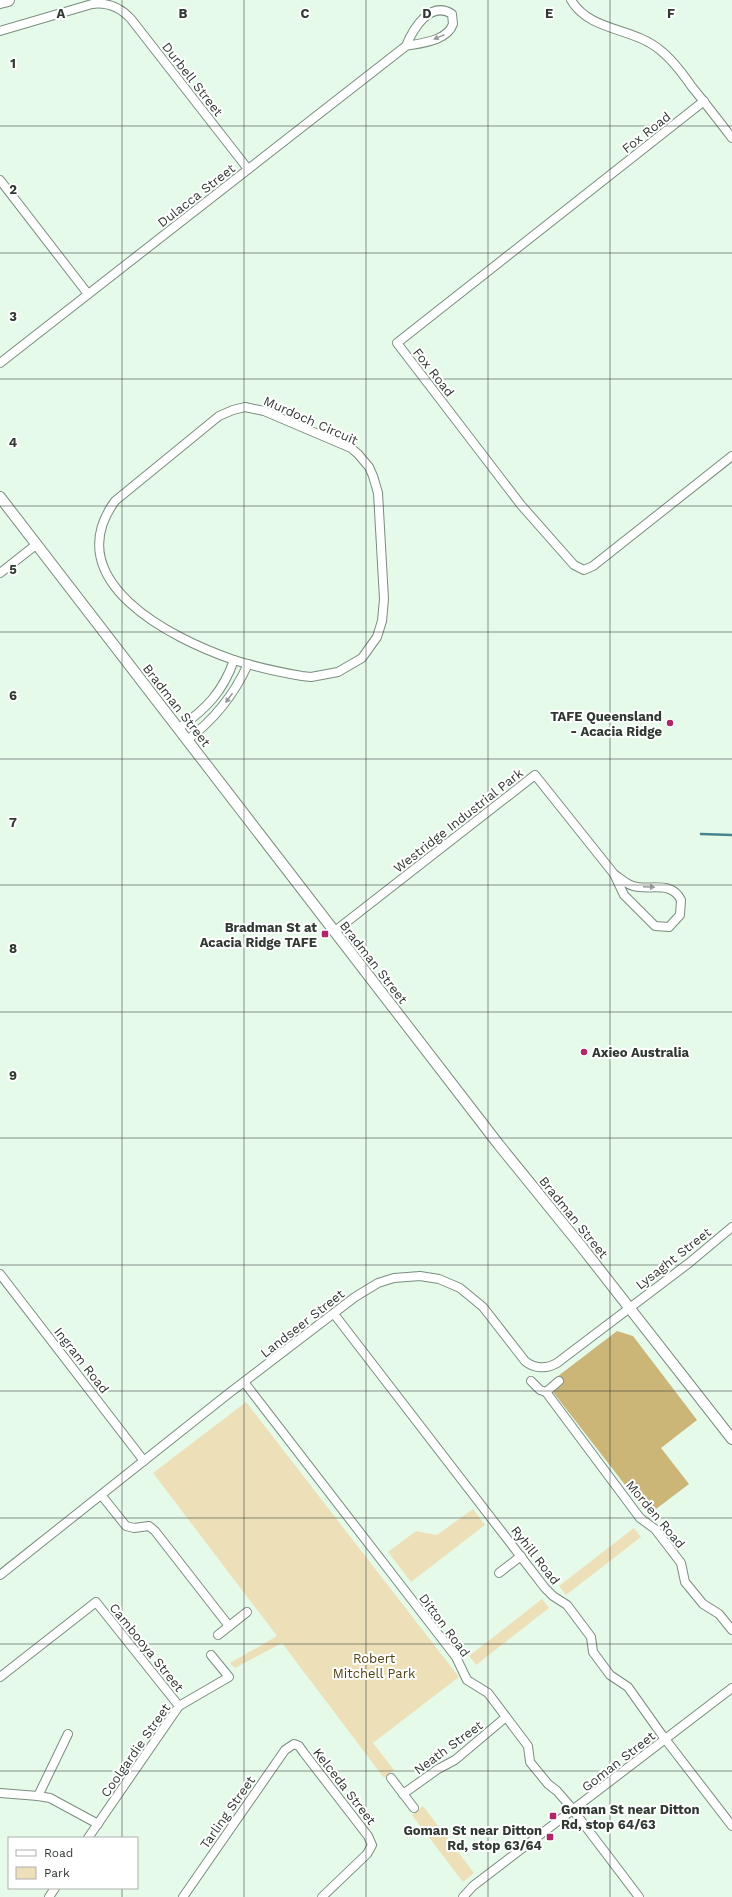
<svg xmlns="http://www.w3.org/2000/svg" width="732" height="1897" font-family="'Work Sans',sans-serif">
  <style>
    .green { fill: #ede0b9 }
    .forest { fill: #cbb577 }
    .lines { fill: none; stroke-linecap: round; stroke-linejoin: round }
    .stream { stroke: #48848f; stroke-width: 2.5 }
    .minor-casing { stroke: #7a8d7f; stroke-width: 10 }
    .major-casing { stroke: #7a8d7f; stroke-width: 12 }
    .highway-casing { stroke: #7a8d7f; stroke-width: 14 }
    .minor { stroke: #fff; stroke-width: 8 }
    .major { stroke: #fff; stroke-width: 10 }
    .highway { stroke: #fff; stroke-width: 12 }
    .oneway { fill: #989c99 }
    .grid { fill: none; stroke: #313933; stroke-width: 1; stroke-opacity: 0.55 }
    .poi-dot { fill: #b02666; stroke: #fff; stroke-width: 1.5 }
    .labels { text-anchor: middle; stroke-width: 4; stroke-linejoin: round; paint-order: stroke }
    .street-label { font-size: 13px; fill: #313933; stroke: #fff }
    .poi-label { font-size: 13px; font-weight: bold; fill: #313933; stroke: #fff; text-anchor: end }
    .park-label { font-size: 13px; fill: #554615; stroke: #fff }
    .grid-label { font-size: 13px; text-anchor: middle; font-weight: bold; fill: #313933; stroke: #fff; stroke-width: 4; stroke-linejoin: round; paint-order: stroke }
  </style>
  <rect width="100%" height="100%" fill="#e6faea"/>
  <g class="green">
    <path d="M246 1402 459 1677 373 1743 394 1770 384 1778 282 1643 235 1668 230 1663 277 1636 153 1473Z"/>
    <path d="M473 1509 485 1525 411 1582 388 1552 416 1531 437 1535Z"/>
    <path d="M634 1528 641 1537 566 1595 559 1586Z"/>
    <path d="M542 1599 549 1608 476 1665 469 1656Z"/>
    <path d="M423 1806 474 1873 463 1882 412 1815Z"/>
  </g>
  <path class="forest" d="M617 1331 633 1336 697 1420 661 1448 689 1484 652 1512 643 1508 553 1392 549 1383Z"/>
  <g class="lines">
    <path class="stream" d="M701 834 732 835"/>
    <g class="minor-casing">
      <g id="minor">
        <path d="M571 0C590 32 633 27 660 50 673 60 683 74 692 87 706 104 719 121 732 138"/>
        <path d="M0 31 92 4C108 2 121 8 131 19L248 169"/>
        <path d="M704 101 397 343 521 505 574 565 584 570 593 566 732 456"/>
        <path d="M0 180 88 294"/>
        <path d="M0 363 406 46C422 43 447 41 453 24L452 14C430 0 413 29 406 46"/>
        <path d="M245 407 264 411 351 448 358 454 369 467 373 476 378 493 384 599 382 621 377 637 362 658 338 672 311 677 302 676C279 672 256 667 234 660 172 639 57 581 115 501L219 416 233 410Z"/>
        <path d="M0 573 37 544"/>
        <path d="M179 728C206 709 223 692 234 660"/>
        <path d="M187 740C214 720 234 695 248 664"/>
        <path d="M335 931 535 775 614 874 624 895 655 926 669 927 680 915 681 900C671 880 650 891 633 886 626 884 620 878 614 874"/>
        <path d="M0 1274 144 1461"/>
        <path d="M334 1314 545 1588 553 1596 567 1605 591 1637 593 1652 610 1675 628 1687 662 1735 732 1826"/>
        <path d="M531 1381 540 1390 546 1392 640 1518 655 1529 681 1563 685 1582 703 1604 719 1614 732 1630"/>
        <path d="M244 1382 456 1657 467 1680 488 1693 528 1746 530 1762 548 1784 557 1791 570 1806 639 1897"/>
        <path d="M546 1392 559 1381"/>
        <path d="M102 1496 126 1526 134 1528 149 1526 155 1531 229 1626"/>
        <path d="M499 1573 521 1556"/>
        <path d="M0 1575 228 1394 355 1297 378 1283 394 1278 420 1276 439 1279 460 1288 483 1307 525 1361C534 1369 547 1369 557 1363L689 1263 732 1227"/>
        <path d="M218 1635 247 1612"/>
        <path d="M0 1677 96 1602 179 1706"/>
        <path d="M391 1778 414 1808"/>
        <path d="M0 1793 38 1796 50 1798 98 1824"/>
        <path d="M403 1794 438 1769 455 1760 506 1717"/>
        <path d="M38 1796 68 1734"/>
        <path d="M88 1838 179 1706 229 1677 211 1655"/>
        <path d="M49 1897 55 1888"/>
        <path d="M183 1897 285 1750 294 1744 299 1746 304 1753 368 1836 372 1845 367 1854 322 1897"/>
        <path d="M463 1897 473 1886 732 1688"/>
      </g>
    </g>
    <g class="major-casing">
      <path id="major" d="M0 497 499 1145 581 1246 732 1439"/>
    </g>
    <g class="highway-casing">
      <path id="highway" d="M0 2 8 0"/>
    </g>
    <use href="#minor" class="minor"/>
    <use href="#major" class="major"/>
    <use href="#highway" class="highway"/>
  </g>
  <defs><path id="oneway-solid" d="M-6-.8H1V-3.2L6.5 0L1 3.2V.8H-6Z"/></defs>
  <g class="oneway">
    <use href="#oneway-solid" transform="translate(439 37) rotate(158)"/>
    <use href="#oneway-solid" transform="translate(229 698) rotate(126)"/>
    <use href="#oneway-solid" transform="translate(649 887) rotate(2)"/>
  </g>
  <path class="grid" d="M122 0V1838M244 0V1897M366 0V1897M488 0V1897M610 0V1897M0 126H732M0 253H732M0 379H732M0 506H732M0 632H732M0 759H732M0 885H732M0 1012H732M0 1138H732M0 1265H732M0 1391H732M0 1518H732M0 1644H732M0 1771H732M122 1888V1897"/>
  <g class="poi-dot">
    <circle cx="670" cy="723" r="4"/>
    <rect x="321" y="930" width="8" height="8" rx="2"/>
    <circle cx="584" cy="1052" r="4"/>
    <rect x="549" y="1812" width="8" height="8" rx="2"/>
    <rect x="546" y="1833" width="8" height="8" rx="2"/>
  </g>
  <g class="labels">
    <g class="street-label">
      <text transform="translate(193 79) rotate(52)" y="5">Durbell Street</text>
      <text transform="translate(646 132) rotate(-38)" y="5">Fox Road</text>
      <text transform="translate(196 195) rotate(-38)" y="5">Dulacca Street</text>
      <text transform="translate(434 372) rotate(52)" y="5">Fox Road</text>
      <text transform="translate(311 420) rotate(24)" y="5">Murdoch Circuit</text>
      <text transform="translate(177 705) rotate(52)" y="5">Bradman Street</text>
      <text transform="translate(458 820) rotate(-38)" y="5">Westridge Industrial Park</text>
      <text transform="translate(374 962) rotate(52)" y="5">Bradman Street</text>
      <text transform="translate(574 1217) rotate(51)" y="5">Bradman Street</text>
      <text transform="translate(673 1258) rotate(-38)" y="5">Lysaght Street</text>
      <text transform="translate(302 1323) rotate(-38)" y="5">Landseer Street</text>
      <text transform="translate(82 1360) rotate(52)" y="5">Ingram Road</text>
      <text transform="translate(656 1514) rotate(50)" y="5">Morden Road</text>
      <text transform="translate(536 1555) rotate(52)" y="5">Ryhill Road</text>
      <text transform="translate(445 1625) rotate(53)" y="5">Ditton Road</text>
      <text transform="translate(147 1647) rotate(51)" y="5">Cambooya Street</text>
      <text transform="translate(448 1747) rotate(-36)" y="5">Neath Street</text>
      <text transform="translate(135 1750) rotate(-55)" y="5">Coolgardie Street</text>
      <text transform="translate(618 1761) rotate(-38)" y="5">Goman Street</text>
      <text transform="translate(345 1786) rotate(52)" y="5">Kelceda Street</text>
      <text transform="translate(227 1812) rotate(-55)" y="5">Tarling Street</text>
    </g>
    <g class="poi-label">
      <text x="662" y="721">TAFE Queensland<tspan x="662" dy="15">- Acacia Ridge</tspan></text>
      <text x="317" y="932">Bradman St at<tspan x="317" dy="15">Acacia Ridge TAFE</tspan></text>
      <text x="592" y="1057" text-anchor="start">Axieo Australia</text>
      <text x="561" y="1814" text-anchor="start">Goman St near Ditton<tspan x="561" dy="15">Rd, stop 64/63</tspan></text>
      <text x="542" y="1835">Goman St near Ditton<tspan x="542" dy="15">Rd, stop 63/64</tspan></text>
    </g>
    <g class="park-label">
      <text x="374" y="1663">Robert<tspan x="374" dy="15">Mitchell Park</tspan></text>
    </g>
  </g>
  <g class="grid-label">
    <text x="61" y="18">A</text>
    <text x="183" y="18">B</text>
    <text x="305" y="18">C</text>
    <text x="427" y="18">D</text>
    <text x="549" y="18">E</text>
    <text x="671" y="18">F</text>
    <text x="13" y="68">1</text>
    <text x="13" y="194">2</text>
    <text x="13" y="321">3</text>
    <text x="13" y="447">4</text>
    <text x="13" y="574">5</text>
    <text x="13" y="700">6</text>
    <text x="13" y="827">7</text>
    <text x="13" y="953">8</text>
    <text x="13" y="1080">9</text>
  </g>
  <rect x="8" y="1837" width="130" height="52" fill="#ffffff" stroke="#adb0ad"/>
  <rect x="16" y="1850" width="20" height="6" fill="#ffffff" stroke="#adb0ad"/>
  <text x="44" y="1857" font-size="12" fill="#313933">Road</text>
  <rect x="16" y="1867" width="20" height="12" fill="#ede0b9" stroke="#adb0ad"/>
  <text x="44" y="1877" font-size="12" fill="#313933">Park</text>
</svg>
